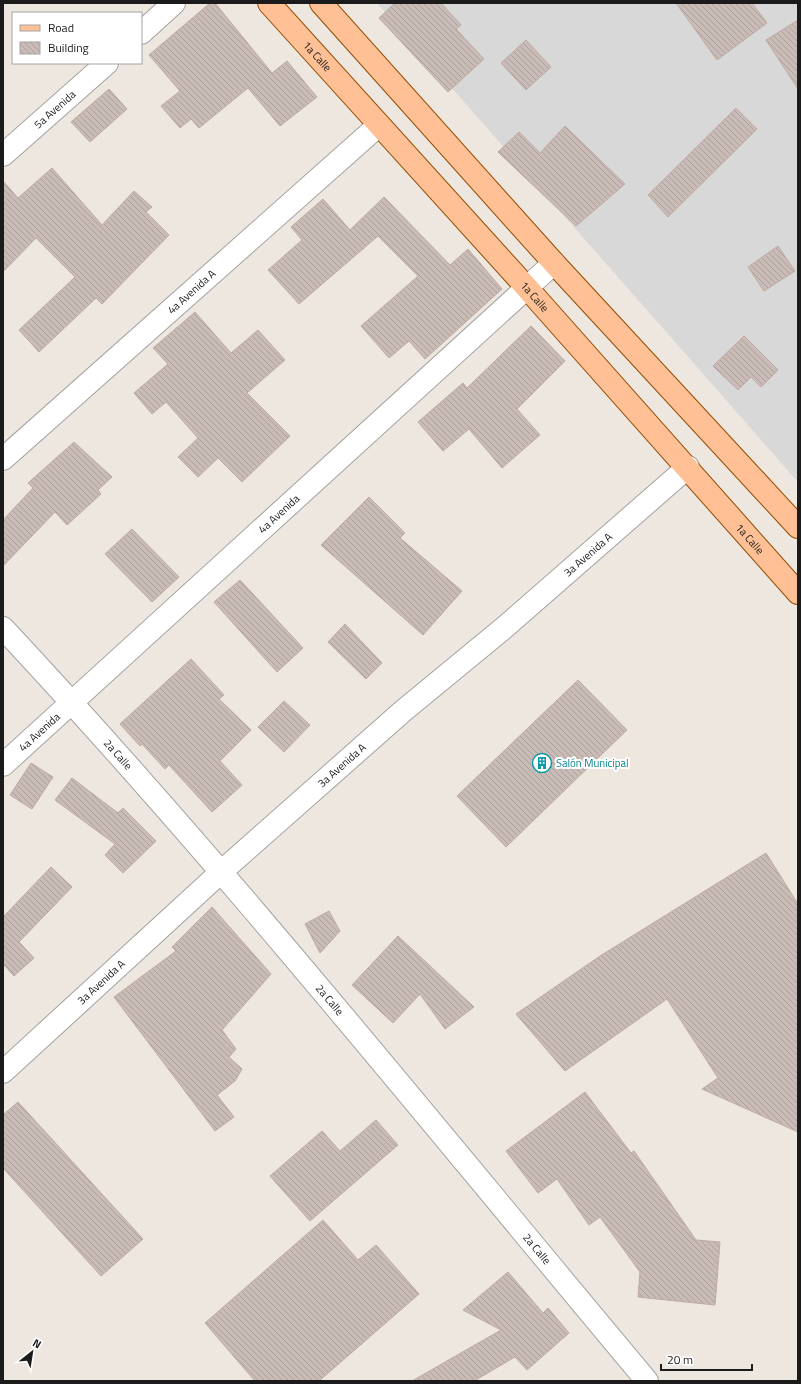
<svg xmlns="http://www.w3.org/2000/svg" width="801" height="1384" font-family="'Titillium Web',sans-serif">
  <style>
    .residential { fill: #d9d8d8 }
    .building { fill: url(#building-back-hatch); stroke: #bfaaa2 }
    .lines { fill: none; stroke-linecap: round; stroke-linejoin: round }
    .minor-casing { stroke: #a2a2a2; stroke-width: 24 }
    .major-casing { stroke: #924b00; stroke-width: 24 }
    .minor { stroke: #fff; stroke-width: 22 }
    .major { stroke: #fec094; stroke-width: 22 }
    .labels { text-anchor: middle; stroke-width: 4; stroke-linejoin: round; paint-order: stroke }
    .street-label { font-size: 11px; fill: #1b1b1b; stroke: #fff }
    .culture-label { font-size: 11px; fill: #0d838f; stroke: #fff; text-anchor: start }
  </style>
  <defs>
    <pattern id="building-back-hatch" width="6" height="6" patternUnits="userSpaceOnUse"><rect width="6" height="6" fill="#c9bcb6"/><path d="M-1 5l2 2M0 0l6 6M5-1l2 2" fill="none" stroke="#aca19c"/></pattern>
  </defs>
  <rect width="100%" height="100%" fill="#ede7e0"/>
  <path class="residential" d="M377 3H798V482Z"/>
  <g class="building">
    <path d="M210 3H215L272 73 287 61 317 97 280 126 248 88 199 128 191 119 180 128 161 106 180 91 149 55Z"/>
    <path d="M395 3H441L461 25 456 29 484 59 448 92 379 18Z"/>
    <path d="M676 3H752L767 23 717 60Z"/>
    <path d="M798 20V89L766 40Z"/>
    <path d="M526 40 551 67 526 90 501 63Z"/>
    <path d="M109 89 127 109 90 142 71 122Z"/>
    <path d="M736 108 757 129 668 217 648 195Z"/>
    <path d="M565 126 625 184 576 226 498 152 519 132 540 153Z"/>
    <path d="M52 168 102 225 134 191 152 207 146 212 169 235 102 304 96 298 39 352 19 330 75 277 36 238 3 272V181L18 198Z"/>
    <path d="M384 197 450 265 468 249 502 289 425 359 409 341 389 358 361 326 418 276 378 236 299 304 268 270 302 240 291 227 323 199 350 230Z"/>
    <path d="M778 246 795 271 764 291 748 267Z"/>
    <path d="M195 312 231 353 258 330 285 360 247 393 290 436 242 482 218 458 198 477 178 457 198 438 166 402 152 414 134 393 168 364 153 348Z"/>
    <path d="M531 326 565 361 517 409 540 435 502 468 469 429 443 451 418 422 463 383 467 388Z"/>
    <path d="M744 336 778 370 761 387 751 377 738 390 713 366Z"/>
    <path d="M74 442 112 477 98 490 101 494 67 525 55 512 3 566V520L33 488 28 483Z"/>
    <path d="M369 497 405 533 400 538 462 591 423 635 321 545Z"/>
    <path d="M132 529 179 577 152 602 105 554Z"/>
    <path d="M240 580 303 648 277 672 214 602Z"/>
    <path d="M345 624 382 663 366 679 328 642Z"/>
    <path d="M191 659 224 695 219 699 251 730 220 761 242 785 212 812 169 765 165 769 142 744 140 746 120 724Z"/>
    <path d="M578 680 627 730 506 847 457 796Z"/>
    <path d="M284 701 310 725 284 752 258 727Z"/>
    <path d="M31 763 53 777 32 809 10 795Z"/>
    <path d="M72 778 118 813 123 808 156 841 123 873 105 855 115 844 55 800Z"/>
    <path d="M766 853 798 904V1132L702 1089 718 1078 667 999 565 1071 516 1014 600 956Z"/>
    <path d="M51 867 72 887 19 942 34 958 14 976 3 964V917Z"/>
    <path d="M212 907 271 974 222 1030 236 1049 229 1057 242 1069 235 1081 217 1095 234 1117 215 1131 114 997 176 951 172 947Z"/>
    <path d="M329 911 340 931 320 953 305 924Z"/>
    <path d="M398 936 474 1007 445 1029 420 994 393 1023 352 985Z"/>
    <path d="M585 1092 631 1153 634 1151 696 1240 720 1242 715 1305 638 1297 640 1272 600 1217 589 1225 557 1179 538 1193 506 1151Z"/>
    <path d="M18 1102 143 1239 101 1276 3 1168V1115Z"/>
    <path d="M376 1120 398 1145 310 1221 270 1176 322 1131 340 1151Z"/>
    <path d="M323 1220 358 1260 376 1245 419 1294 319 1381H255L205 1323Z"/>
    <path d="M508 1272 543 1313 548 1308 569 1333 527 1370 515 1357 474 1381H412L501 1330 463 1310Z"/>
  </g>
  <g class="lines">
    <g class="minor-casing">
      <g id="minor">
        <path d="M141 33 174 3"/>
        <path id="s1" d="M3 155 107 63"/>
        <path id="s2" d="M3 459 379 125"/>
        <path id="s3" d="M3 628C228 869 435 1128 647 1381"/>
        <path id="s4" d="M3 765 554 263"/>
        <path id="s5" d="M3 1072 221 872 403 711 505 627 688 467"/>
      </g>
    </g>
    <g class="major-casing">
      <g id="major">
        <path id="s6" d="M269 3 528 289 798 593"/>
        <path d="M321 3 554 263 798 527"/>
      </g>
    </g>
    <use href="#minor" class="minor"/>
    <use href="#major" class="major"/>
  </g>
  <defs>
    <g id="building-ring" transform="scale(1)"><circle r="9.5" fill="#fff" stroke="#0f9aa8" stroke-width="1.5"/><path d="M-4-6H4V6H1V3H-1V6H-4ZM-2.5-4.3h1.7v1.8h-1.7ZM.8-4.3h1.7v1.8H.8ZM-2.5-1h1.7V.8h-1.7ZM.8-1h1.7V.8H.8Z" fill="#0f9aa8"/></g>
  </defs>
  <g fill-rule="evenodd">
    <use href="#building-ring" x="542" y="763"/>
  </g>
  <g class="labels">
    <g class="street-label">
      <text dy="4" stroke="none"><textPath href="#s6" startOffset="72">1a Calle</textPath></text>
      <text dy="4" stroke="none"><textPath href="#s1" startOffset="69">5a Avenida</textPath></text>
      <text dy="4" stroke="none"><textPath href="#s2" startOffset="252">4a Avenida A</textPath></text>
      <text dy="4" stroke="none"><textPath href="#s6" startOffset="396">1a Calle</textPath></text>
      <text dy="4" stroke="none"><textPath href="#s4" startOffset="373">4a Avenida</textPath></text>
      <text dy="4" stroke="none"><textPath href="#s6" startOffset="720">1a Calle</textPath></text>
      <text dy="4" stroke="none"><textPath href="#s5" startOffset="781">3a Avenida A</textPath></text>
      <text dy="4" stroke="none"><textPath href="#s4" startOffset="49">4a Avenida</textPath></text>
      <text dy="4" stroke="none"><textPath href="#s3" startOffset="171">2a Calle</textPath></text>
      <text dy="4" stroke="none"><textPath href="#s5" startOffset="457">3a Avenida A</textPath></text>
      <text dy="4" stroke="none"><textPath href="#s5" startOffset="133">3a Avenida A</textPath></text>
      <text dy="4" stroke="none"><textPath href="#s3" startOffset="495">2a Calle</textPath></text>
      <text dy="4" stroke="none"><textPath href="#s3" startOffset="819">2a Calle</textPath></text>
    </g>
    <g class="culture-label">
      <text x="556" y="767">Salón Municipal</text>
    </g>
  </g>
  <rect width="801" height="1384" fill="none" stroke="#1b1b1b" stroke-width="8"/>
  <rect x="12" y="12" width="130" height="52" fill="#ffffff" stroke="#a4a4a4"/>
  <rect x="20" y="25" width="20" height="6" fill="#fec094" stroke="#a4a4a4"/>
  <text x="48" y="32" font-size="12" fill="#1b1b1b">Road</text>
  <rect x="20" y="42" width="20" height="12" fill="url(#building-back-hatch)" stroke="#a4a4a4"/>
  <text x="48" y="52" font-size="12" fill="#1b1b1b">Building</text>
  <g transform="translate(32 1352) rotate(30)" stroke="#ffffff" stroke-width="3" paint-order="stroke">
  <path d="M0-3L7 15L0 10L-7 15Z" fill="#1b1b1b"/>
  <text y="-6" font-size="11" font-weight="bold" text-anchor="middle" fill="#1b1b1b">N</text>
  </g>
  <path d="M661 1364v6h91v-6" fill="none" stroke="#1b1b1b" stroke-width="2"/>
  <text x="667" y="1364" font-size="12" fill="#1b1b1b" stroke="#ffffff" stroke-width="3" paint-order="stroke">20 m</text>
</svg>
